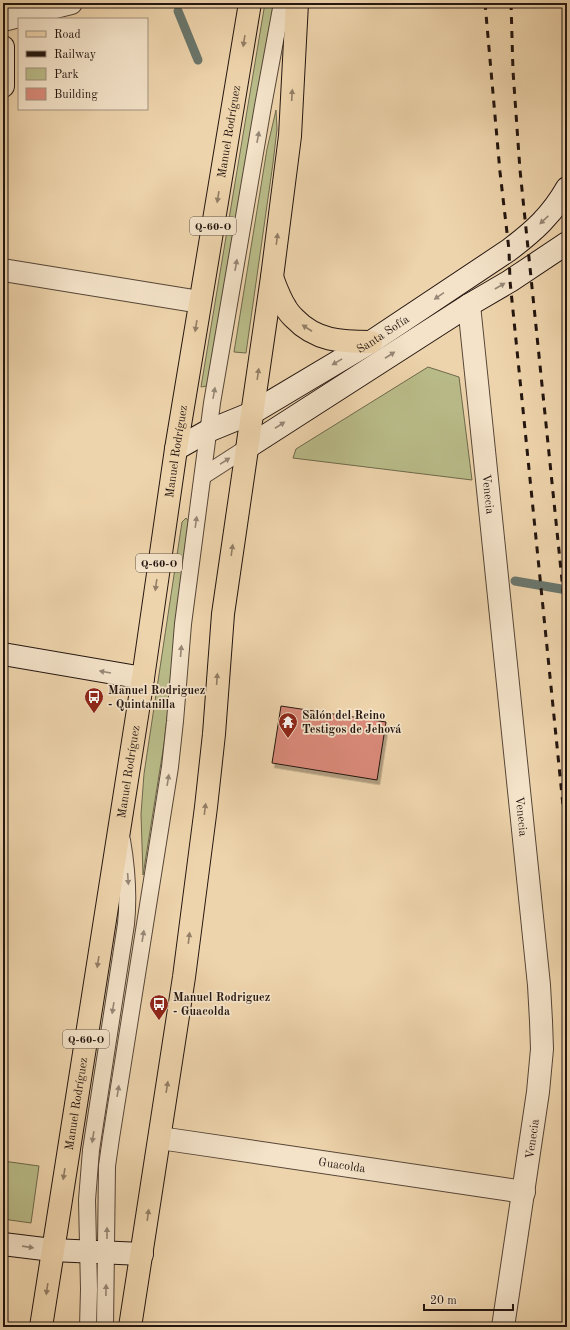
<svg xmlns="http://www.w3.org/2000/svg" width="570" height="1330" font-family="'Old Standard TT',serif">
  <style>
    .green { fill: #b9bc89; stroke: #6e694c }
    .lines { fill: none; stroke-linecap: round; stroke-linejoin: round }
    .stream { stroke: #6a776d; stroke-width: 9 }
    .building { fill: #da8a7a; stroke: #241610; filter: url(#shadow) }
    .lane-casing { stroke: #564637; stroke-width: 18 }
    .street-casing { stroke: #564637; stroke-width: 24 }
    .secondary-casing { stroke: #241610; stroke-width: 24 }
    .primary-casing { stroke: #241610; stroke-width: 24 }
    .lane { stroke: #f4e3c9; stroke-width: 16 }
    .street { stroke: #f4e3c9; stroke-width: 22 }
    .secondary { stroke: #f4e3c9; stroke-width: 22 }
    .primary { stroke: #eed4ac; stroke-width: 22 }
    .rail { stroke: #241610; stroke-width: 3; stroke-dasharray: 7 7; stroke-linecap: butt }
    .oneway { fill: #937e66 }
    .oneway2 { fill: #968776 }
    .labels { text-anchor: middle; stroke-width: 3.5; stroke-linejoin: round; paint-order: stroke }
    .shield { fill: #f4e3c9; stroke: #625448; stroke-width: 1 }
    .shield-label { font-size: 11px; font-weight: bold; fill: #241610 }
    .street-label { font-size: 12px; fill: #241610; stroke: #f4e3c9 }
    .poi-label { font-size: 12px; font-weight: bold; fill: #241610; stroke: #f4e3c9; text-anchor: start }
  </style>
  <defs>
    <filter id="shadow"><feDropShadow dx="2.5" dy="4.5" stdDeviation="0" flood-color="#0004"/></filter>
  </defs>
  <rect width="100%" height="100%" fill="#eed4ac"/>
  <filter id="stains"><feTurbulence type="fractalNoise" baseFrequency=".005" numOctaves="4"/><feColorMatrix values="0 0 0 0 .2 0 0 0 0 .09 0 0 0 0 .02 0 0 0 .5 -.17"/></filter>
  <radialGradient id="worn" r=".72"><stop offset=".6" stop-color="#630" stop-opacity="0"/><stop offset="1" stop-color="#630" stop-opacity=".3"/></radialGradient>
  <g class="green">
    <path d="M265 3H274L213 385 201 387Z"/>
    <path d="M276 110 277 129 273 163 246 353 234 352 267 149Z"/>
    <path d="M428 367 459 377 472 480 293 458 296 449Z"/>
    <path d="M186 518 190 523 164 744 143 875 141 814 144 774 182 522Z"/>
    <path d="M3 1161 39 1166 31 1223 3 1219Z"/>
  </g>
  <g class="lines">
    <g class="stream">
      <path d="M178 11 198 60"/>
      <path d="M515 581 567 590"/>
    </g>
  </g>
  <path class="building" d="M281 706 386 722 377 780 272 763Z"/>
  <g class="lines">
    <g class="lane-casing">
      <g id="lane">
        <path d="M203 476 248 447"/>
        <path d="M88 1327 89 1289 87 1200 91 1150 126 924C129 894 127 869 122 840"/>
        <path d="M105 1327 107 1166 111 1138 170 767 175 721 183 624 212 403 263 106 282 3"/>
      </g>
    </g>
    <g class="street-casing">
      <g id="street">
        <path d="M3 20 71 3"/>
        <path d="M3 270 200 302"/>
        <path id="s1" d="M469 305 539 985 541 1021 542 1049 538 1092 503 1327"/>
        <path id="s2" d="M160 1138 524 1192"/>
      </g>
    </g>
    <g class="secondary-casing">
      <g id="secondary">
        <path d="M3 47V86"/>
        <path d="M248 447 469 305 510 281 567 243"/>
        <path id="s3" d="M176 449 208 431 252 413 371 342 509 250C534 231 551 216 567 188"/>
        <path d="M3 654 143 678"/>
        <path d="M3 1244 52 1250 142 1254"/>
      </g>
    </g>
    <g class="primary-casing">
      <g id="primary">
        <path d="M272 277C276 288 280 299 286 308 288 312 291 315 294 318 316 341 341 342 371 342"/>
        <path id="s4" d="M41 1327 143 678 176 449 250 3"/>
        <path d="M130 1327 184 977 206 807 214 734 223 614 272 277 290 136 297 3"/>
      </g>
    </g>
    <use href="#lane" class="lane"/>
    <use href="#street" class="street"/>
    <use href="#secondary" class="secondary"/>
    <use href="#primary" class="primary"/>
    <g class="rail">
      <path d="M485 3 500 172 509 250 510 281 567 845"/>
      <path d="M511 3 513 71 520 170 567 629"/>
    </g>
  </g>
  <defs><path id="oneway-solid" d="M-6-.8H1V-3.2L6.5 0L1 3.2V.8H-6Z"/></defs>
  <g class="oneway">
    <use href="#oneway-solid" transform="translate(244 41) rotate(99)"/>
    <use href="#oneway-solid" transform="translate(292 95) rotate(-87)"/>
    <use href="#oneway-solid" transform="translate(218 197) rotate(99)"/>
    <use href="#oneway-solid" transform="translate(277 239) rotate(-83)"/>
    <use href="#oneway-solid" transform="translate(196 326) rotate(99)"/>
    <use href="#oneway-solid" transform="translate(307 328) rotate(-147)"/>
    <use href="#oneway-solid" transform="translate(258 374) rotate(-82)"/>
    <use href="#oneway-solid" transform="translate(232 550) rotate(-82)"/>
    <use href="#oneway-solid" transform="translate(156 585) rotate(98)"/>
    <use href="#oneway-solid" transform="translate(217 679) rotate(-86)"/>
    <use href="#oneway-solid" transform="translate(205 809) rotate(-83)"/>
    <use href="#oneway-solid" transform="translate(189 938) rotate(-83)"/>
    <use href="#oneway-solid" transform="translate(98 962) rotate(99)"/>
    <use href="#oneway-solid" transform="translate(167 1087) rotate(-81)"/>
    <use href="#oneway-solid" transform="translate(64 1174) rotate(99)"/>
    <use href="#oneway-solid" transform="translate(148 1215) rotate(-82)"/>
    <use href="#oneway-solid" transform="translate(47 1289) rotate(98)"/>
  </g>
  <g class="oneway2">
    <use href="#oneway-solid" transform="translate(258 137) rotate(-80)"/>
    <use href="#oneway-solid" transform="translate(544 220) rotate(137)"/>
    <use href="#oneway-solid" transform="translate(236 265) rotate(-80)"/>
    <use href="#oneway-solid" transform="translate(500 286) rotate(-30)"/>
    <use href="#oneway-solid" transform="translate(439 296) rotate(146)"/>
    <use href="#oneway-solid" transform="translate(390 355) rotate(-33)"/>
    <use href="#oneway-solid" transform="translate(337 362) rotate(149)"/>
    <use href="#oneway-solid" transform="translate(214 393) rotate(-80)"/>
    <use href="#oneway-solid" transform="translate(280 425) rotate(-33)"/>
    <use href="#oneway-solid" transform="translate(225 461) rotate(-33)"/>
    <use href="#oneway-solid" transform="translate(196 522) rotate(-82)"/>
    <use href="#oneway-solid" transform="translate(181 651) rotate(-85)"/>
    <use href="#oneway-solid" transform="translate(105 672) rotate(-170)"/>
    <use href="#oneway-solid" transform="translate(168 780) rotate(-81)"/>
    <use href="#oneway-solid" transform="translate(128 879) rotate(86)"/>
    <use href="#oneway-solid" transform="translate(143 936) rotate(-81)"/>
    <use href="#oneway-solid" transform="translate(113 1008) rotate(99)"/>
    <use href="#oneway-solid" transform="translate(118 1091) rotate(-81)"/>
    <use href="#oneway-solid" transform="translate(93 1137) rotate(99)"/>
    <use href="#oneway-solid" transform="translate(107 1233) rotate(-90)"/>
    <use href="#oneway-solid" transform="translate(28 1247) rotate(8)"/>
    <use href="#oneway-solid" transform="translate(106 1290) rotate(-89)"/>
  </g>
  <defs>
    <g id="bus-pin" transform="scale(1)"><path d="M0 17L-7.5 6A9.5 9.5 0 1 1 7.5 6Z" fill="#8f2418" stroke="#f4e3c9"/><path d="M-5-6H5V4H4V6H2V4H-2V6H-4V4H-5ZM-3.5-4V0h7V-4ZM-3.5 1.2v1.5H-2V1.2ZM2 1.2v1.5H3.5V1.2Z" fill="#fff"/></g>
    <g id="temple-pin" transform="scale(1)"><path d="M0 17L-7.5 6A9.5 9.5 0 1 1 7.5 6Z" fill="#8f2418" stroke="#f4e3c9"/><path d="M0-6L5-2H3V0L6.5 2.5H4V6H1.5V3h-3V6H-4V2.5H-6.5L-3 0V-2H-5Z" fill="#fff"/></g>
  </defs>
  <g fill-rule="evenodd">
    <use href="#bus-pin" x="94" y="697"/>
    <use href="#temple-pin" x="288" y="722"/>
    <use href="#bus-pin" x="159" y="1004"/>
  </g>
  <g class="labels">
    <g class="shield">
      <rect x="190" y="217" width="46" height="18" rx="3"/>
      <rect x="136" y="554" width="46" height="18" rx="3"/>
      <rect x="63" y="1030" width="46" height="18" rx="3"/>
    </g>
    <g class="shield-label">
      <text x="213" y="230">Q-60-O</text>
      <text x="159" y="567">Q-60-O</text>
      <text x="86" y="1043">Q-60-O</text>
    </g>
    <g class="street-label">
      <text dy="4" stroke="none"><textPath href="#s4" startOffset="1210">Manuel Rodríguez</textPath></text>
      <text dy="4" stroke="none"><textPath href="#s3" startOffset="237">Santa Sofía</textPath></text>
      <text dy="4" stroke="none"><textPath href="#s4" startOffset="886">Manuel Rodríguez</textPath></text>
      <text dy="4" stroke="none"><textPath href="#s1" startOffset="190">Venecia</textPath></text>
      <text dy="4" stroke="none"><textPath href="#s4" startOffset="562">Manuel Rodríguez</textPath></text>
      <text dy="4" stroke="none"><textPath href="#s1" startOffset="514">Venecia</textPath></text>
      <text dy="4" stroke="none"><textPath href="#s4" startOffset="226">Manuel Rodríguez</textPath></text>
      <text transform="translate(532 1139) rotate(-82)" y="4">Venecia</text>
      <text dy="4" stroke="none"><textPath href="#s2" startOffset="184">Guacolda</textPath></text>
    </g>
    <g class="poi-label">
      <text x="108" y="694">Manuel Rodriguez<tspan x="108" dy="14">- Quintanilla</tspan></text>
      <text x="302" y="719">Salón del Reino<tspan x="302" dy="14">Testigos de Jehová</tspan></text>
      <text x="173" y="1001">Manuel Rodriguez<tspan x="173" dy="14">- Guacolda</tspan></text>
    </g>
  </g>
  <rect width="570" height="1330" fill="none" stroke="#eed4ac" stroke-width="16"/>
  <rect x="4" y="4" width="562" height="1322" fill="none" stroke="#241610" stroke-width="2"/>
  <rect x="8" y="8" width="554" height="1314" fill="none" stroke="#241610"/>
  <rect x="18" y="18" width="130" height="92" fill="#f4e3c9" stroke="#a1917f"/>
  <rect x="26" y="31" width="20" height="6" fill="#eed4ac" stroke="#a1917f"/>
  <text x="54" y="38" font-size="12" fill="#241610">Road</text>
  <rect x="26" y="51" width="20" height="6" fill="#241610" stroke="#a1917f"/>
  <text x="54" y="58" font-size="12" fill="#241610">Railway</text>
  <rect x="26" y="68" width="20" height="12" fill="#b9bc89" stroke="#a1917f"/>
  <text x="54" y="78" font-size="12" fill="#241610">Park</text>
  <rect x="26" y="88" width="20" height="12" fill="#da8a7a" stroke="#a1917f"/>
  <text x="54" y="98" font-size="12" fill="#241610">Building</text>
  <path d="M424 1304v6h89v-6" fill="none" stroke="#241610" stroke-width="2"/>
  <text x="430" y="1304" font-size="12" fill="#241610" stroke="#f4e3c9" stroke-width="3" paint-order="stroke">20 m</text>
  <rect width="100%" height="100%" filter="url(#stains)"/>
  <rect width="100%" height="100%" fill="url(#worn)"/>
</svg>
